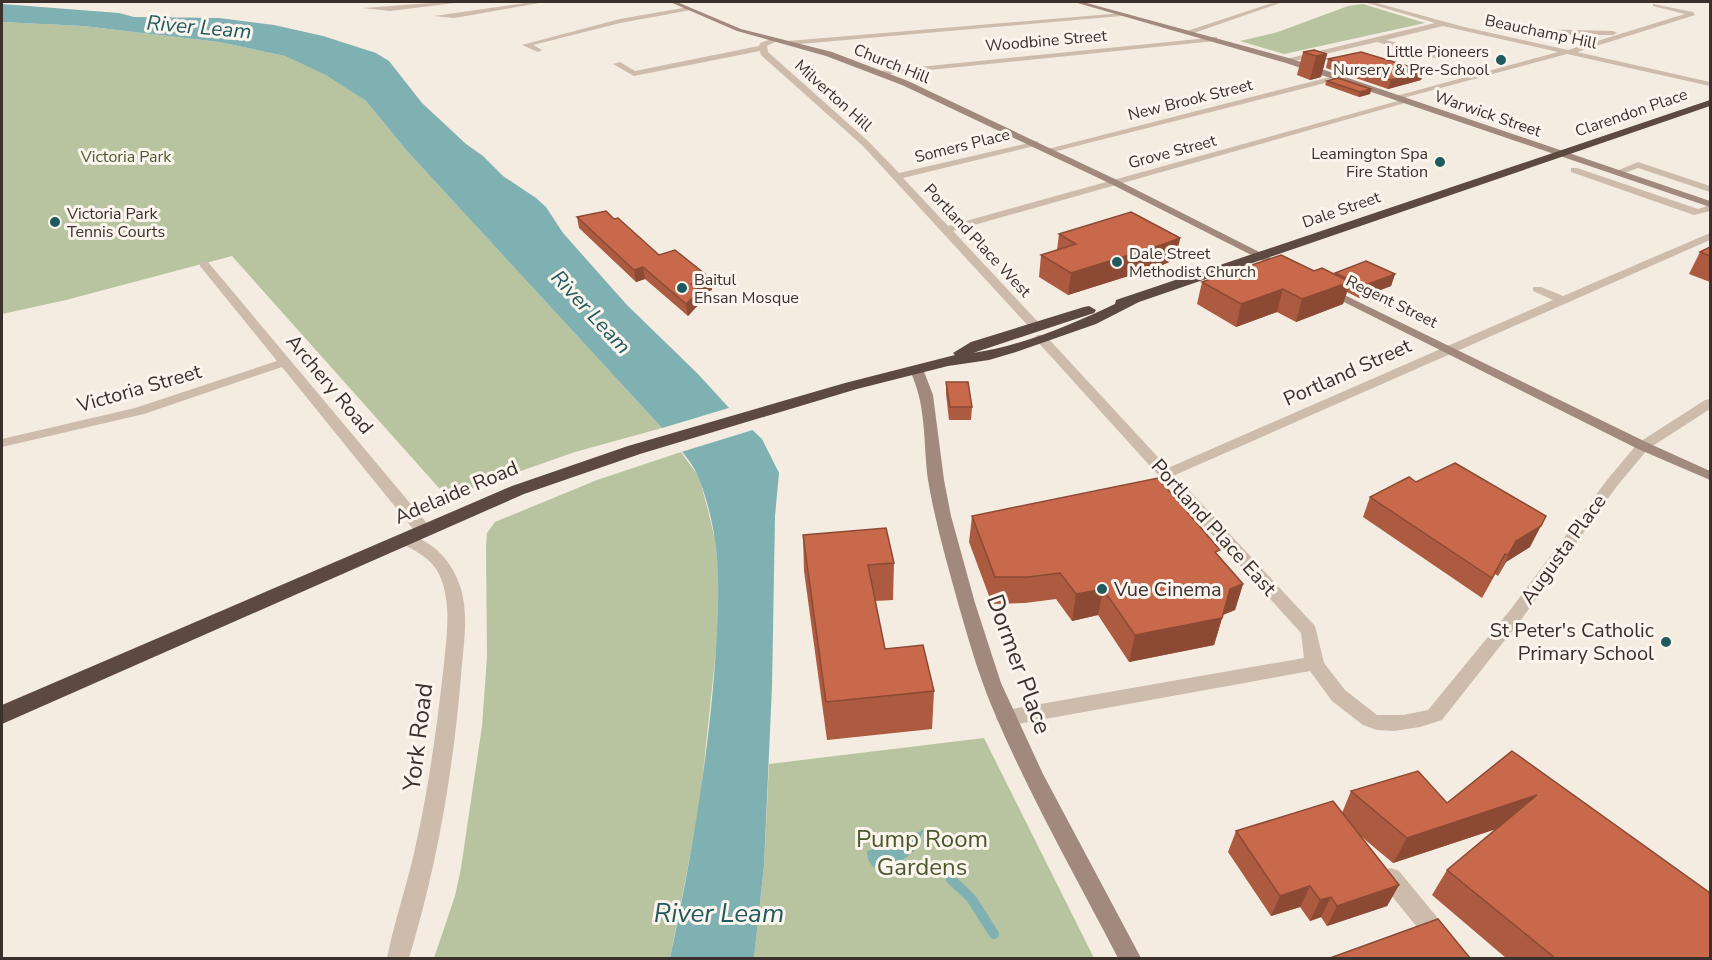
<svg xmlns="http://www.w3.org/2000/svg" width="1712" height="960" font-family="'Nunito Sans',sans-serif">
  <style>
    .green { fill: #b8c4a0 }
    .water { fill: #7fb0b2 }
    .pier { fill: #f4ebe1 }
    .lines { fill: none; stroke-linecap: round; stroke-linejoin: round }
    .stream { stroke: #7fb0b2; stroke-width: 10 }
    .street { fill: #cdbbac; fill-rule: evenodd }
    .secondary { fill: #a18a7d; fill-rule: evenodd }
    .highway { fill: #5c4a42; fill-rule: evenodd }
    .wall { fill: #ac5a40 }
    .shaded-wall { fill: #8c4a34 }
    .building { fill: #c8694b; stroke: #8c4a34; stroke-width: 1.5 }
    .poi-dot { fill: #1f5a5e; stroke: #fbf5ee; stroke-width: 2 }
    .labels { text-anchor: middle; stroke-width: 6; stroke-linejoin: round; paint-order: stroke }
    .far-street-label { font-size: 16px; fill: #3b302b; stroke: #fbf5ee }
    .far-poi-label { font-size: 16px; fill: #3b302b; stroke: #fbf5ee; text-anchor: start }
    .far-park-label { font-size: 16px; fill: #4a5a2e; stroke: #fbf5ee }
    .street-label { font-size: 20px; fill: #3b302b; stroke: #fbf5ee }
    .poi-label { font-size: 20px; fill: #3b302b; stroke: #fbf5ee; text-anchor: start }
    .water-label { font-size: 21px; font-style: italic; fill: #1f5a5e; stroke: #fbf5ee }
    .near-street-label { font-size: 24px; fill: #3b302b; stroke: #fbf5ee }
    .near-park-label { font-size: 24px; fill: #4a5a2e; stroke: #fbf5ee }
    .near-water-label { font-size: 26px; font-style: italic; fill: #1f5a5e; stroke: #fbf5ee }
  </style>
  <rect width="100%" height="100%" fill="#f4ebe1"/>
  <g class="green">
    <path d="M1363 4 1425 23 1284 54 1240 41 1278 32 1348 6Z"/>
    <path d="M2 22 83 26 219 42 285 56 326 74 366 101 407 151 662 428 575 452 447 497 232 256 66 300 2 314Z"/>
    <path d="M681 452 699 477 708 510 715 540 720 587 719 622 699 811 670 958H434L455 896 461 868 482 726 487 657 486 546 487 533 495 522 597 480Z"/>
    <path d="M984 738 1094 958H754L764 866 769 764Z"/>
  </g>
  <g class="water">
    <path d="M2 4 119 13 134 17 219 18 274 25 323 36 376 53 389 61 422 103 466 144 483 156 503 176 536 198 546 207 563 233 627 305 698 374 730 409 762 439 779 473 775 516 772 686 764 866 754 958H670C690 865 706 772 714 676 719 608 725 546 699 479 693 461 674 443 662 428L407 151 366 101 326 75 285 56 219 42 83 26 2 22Z"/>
    <path d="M924 829 915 850 887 873C874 868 868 866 867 851L903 841Z"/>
  </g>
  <path class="pier" d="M732 407 756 429 678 453 659 429Z"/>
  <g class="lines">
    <path class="stream" d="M951 879 971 898 994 934"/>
    <g class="street">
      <path d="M445 2H463L390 11 363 8Z"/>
      <path d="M533 2H545L454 18 434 16Z"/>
      <path d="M1275 2H1283L1191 34 1184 32Z"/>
      <path d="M1364 2H1373L1464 27 1568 50 1685 14 1653 6V4L1693 12 1695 15 1577 52 1710 82V86L1567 54 1396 100V96L1558 52 1443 26 1386 40 1440 55V59H1437L1377 42 1286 63V59L1435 23Z"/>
      <path d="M689 7 691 10 620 23 533 45 542 50 538 52 522 45 620 19Z"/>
      <path d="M1123 13 1121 16 788 45 784 43 788 41Z"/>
      <path d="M1499 28 1613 31 1617 33 1613 35H1550L1497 31Z"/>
      <path d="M1218 37 1215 41 880 75 876 73 880 71Z"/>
      <path d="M775 38 779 40 767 46 768 52 869 142 899 173 1038 141V145L903 178 948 226 1405 99 1412 101 953 231 1039 323 1041 326 1035 330 1031 329 863 146 761 55 760 51 634 76 613 64 620 62 635 71 759 46 760 43Z"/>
      <path d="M1338 75 1342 77 1341 79 1049 153 1044 150Z"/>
      <path d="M1638 162 1710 186V192L1638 168 1619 175 1614 172Z"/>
      <path d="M1571 168H1577L1698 209 1710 205V211L1694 215 1571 172Z"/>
      <path d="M1710 233V240L1175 475 1315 626 1324 663 1345 690 1377 715H1403L1428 710 1511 609 1607 480 1638 443 1705 400 1710 399V409L1648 449 1617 486 1523 617 1442 720 1420 727 1394 731 1377 730 1363 725 1332 701 1310 671 1006 726 999 723 996 718 999 713 1006 710 1304 658 1301 633 1037 341 1035 338 1037 335H1045L1168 468 1553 300 1533 291V287H1541L1563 296Z"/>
      <path d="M204 261 208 262 430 527 432 531 430 535H418L282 367 144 414 2 447V439L135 408 277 361 200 266V262Z"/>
      <path d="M406 534C434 541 453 562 461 589 469 617 463 648 461 676 453 772 437 866 409 958H387C394 923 406 888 414 853 428 793 436 733 443 673 446 640 453 604 439 574 431 558 415 550 400 543L398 539 400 535Z"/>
      <path d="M1391 868 1399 871 1464 950 1467 958H1442L1383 885 1380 878 1383 871Z"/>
    </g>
    <g class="secondary">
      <path d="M670 2H677L741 29 832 52 908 81 1117 180 1291 268 1285 271 1281 270 1111 184 902 85 826 56 737 31Z"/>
      <path d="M1074 2H1083L1292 59 1710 201V207L1286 63Z"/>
      <path d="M1328 287 1648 443 1710 471V480L1638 449 1324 292V288Z"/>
      <path d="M916 365 923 369 933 395 944 480 951 516 975 603 1001 683 1043 774 1141 958H1118C1075 875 1028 793 992 707 978 673 968 638 958 603 947 563 935 522 928 480 923 442 927 404 909 369Z"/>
    </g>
    <path class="highway" d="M1710 100V106L1139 302 1096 324 1016 352 989 360 948 366 857 389 640 454 524 494 2 724V705L512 486 628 446 845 383 955 355 953 353 971 342 1084 307 1089 306 1096 310 1094 313 973 353C1021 346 1071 325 1115 304L1116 300Z"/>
  </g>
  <g class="wall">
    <path d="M1303 52 1327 54 1321 77 1310 80 1297 75Z"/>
    <path d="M1328 59 1424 71 1421 80 1388 89 1326 68Z"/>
    <path d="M1327 81 1371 89 1370 94 1359 97 1325 85Z"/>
    <path d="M577 217 614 219 659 255 712 290 699 294 700 303 688 316 645 279 636 282 579 228Z"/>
    <path d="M1059 234 1180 238 1176 259 1160 266 1068 295 1039 277 1041 255 1057 250Z"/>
    <path d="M1710 247V282L1689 274 1700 252Z"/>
    <path d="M1314 271 1335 274V273L1395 274 1391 286 1359 298 1347 292 1343 304 1296 322 1277 312 1236 327 1197 304 1202 282Z"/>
    <path d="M946 382 972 407 971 420H949L946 394Z"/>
    <path d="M1370 497 1530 547 1506 562 1498 576 1495 574 1482 598 1363 517Z"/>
    <path d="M972 516 1218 556 1243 584 1235 610 1223 615 1214 645 1129 662 1098 615 1072 621 1056 599 1025 603 992 604 969 542Z"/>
    <path d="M803 535 894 563 893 600 875 601 885 649 934 691 932 729 827 740 804 571Z"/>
    <path d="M1512 751 1710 958H1506L1432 895 1447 870 1496 829 1393 863 1357 833 1399 885 1387 906 1327 926 1321 917 1310 921 1300 907 1271 916 1228 852 1236 831 1342 813 1351 791 1447 803Z"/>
  </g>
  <g class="shaded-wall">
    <path d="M1327 54 1321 77 1310 80 1316 56Z"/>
    <path d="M1424 71 1421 80 1388 89 1391 80Z"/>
    <path d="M1371 89 1370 94 1359 97 1360 92Z"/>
    <path d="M1180 238 1176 259 1160 266 1068 295 1071 273Z"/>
    <path d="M643 267 645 279 636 282 634 270Z"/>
    <path d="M1395 274 1391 286 1359 298 1363 286Z"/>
    <path d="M710 278 712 290 699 294 700 303 688 316 686 304 691 284Z"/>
    <path d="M1350 282 1343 304 1296 322 1302 299Z"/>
    <path d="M1283 289 1277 312 1236 327 1241 304Z"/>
    <path d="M1541 526 1530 547 1506 562 1498 576 1516 541Z"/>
    <path d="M1505 554 1495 574 1482 598 1492 578Z"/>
    <path d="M1243 584 1235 610 1222 615 1230 589Z"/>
    <path d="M1103 589 1098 615 1072 621 1076 594Z"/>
    <path d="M1222 618 1214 645 1129 662 1135 635Z"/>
    <path d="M1537 795 1520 821 1393 863 1407 838Z"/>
    <path d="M1399 885 1387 906 1327 926 1337 906Z"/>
    <path d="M1310 886 1300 907 1271 916 1280 896Z"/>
    <path d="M1331 897 1321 917 1310 921 1320 900Z"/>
  </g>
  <g class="building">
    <path d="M1314 50 1327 54 1316 56 1303 52Z"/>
    <path d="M1361 52 1424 71 1391 80 1328 59Z"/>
    <path d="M1338 78 1371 89 1360 92 1327 81Z"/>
    <path d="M606 211 614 219 618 218 659 255 675 250 710 278 691 284 699 291 686 304 643 267 634 270 577 217Z"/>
    <path d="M1131 212 1180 238 1164 244 1071 273 1041 255 1076 244 1059 234Z"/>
    <path d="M1710 247V256L1700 252Z"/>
    <path d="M1281 255 1314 271 1322 268 1350 282 1302 299 1283 289 1241 304 1202 282Z"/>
    <path d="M1366 261 1395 274 1363 286 1335 273Z"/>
    <path d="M946 382H968L972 407H950Z"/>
    <path d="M1455 463 1546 516 1541 526 1516 541 1508 555 1505 554 1492 578 1370 497 1409 477 1416 482Z"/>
    <path d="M1158 478 1220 550 1215 552 1243 584 1230 589 1222 618 1135 635 1103 589 1076 594 1060 573 1028 577H995L972 516Z"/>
    <path d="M886 528 894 563 868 565 885 649 923 645 934 691 826 702 803 535Z"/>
    <path d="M1512 751 1710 893V958H1555L1447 870 1537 795 1407 838 1351 791 1418 771 1447 803Z"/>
    <path d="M1333 801 1399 885 1337 906 1331 897 1320 900 1310 886 1280 896 1236 831Z"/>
    <path d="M1438 919 1470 958H1330Z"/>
  </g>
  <g class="poi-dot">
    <circle cx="1501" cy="60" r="6"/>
    <circle cx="1440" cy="162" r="6"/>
    <circle cx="55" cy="222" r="6"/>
    <circle cx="1117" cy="262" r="6"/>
    <circle cx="682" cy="288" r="6"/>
    <circle cx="1102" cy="589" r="6"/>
    <circle cx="1666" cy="642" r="6"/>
  </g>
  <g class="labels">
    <g class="far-street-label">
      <text transform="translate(1541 31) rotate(12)" y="6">Beauchamp Hill</text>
      <text transform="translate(1046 40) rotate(-5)" y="6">Woodbine Street</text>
      <text transform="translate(892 63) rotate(22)" y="6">Church Hill</text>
      <text transform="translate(834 95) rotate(42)" y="6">Milverton Hill</text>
      <text transform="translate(1190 99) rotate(-14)" y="6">New Brook Street</text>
      <text transform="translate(1631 112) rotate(-19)" y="6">Clarendon Place</text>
      <text transform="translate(1488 113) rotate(19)" y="6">Warwick Street</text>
      <text transform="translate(962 145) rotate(-14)" y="6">Somers Place</text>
      <text transform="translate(1172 151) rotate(-15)" y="6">Grove Street</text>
      <text transform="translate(1341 209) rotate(-19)" y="6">Dale Street</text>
      <text transform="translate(978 240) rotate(47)" y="6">Portland Place West</text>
      <text transform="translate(1392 301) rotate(26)" y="6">Regent Street</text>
    </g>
    <g class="far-poi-label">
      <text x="1489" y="57" text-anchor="end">Little Pioneers<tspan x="1489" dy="18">Nursery &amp; Pre-School</tspan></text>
      <text x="1428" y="159" text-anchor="end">Leamington Spa<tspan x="1428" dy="18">Fire Station</tspan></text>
      <text x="67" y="219">Victoria Park<tspan x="67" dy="18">Tennis Courts</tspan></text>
      <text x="1129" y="259">Dale Street<tspan x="1129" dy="18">Methodist Church</tspan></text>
      <text x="694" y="285">Baitul<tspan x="694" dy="18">Ehsan Mosque</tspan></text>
    </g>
    <g class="far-park-label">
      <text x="126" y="162">Victoria Park</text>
    </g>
    <g class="street-label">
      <text transform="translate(1347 372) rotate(-24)" y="7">Portland Street</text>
      <text transform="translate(330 384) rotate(50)" y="7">Archery Road</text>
      <text transform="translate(139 388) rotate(-16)" y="7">Victoria Street</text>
      <text transform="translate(456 492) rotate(-23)" y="7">Adelaide Road</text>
      <text transform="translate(1214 527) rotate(48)" y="7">Portland Place East</text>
      <text transform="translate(1563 549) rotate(-54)" y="7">Augusta Place</text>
    </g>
    <g class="poi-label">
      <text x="1114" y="596">Vue Cinema</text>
      <text x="1654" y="637" text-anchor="end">St Peter's Catholic<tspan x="1654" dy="23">Primary School</tspan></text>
    </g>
    <g class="water-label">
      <text transform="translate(199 27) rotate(5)" y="7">River Leam</text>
      <text transform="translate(591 312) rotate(47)" y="7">River Leam</text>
    </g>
    <g class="near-street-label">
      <text transform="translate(1019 664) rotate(70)" y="8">Dormer Place</text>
      <text transform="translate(418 737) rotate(-83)" y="8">York Road</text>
    </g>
    <g class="near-park-label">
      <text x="922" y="847">Pump Room<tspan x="922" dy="28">Gardens</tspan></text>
    </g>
    <g class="near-water-label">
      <text x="719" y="922">River Leam</text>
    </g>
  </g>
  <rect width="1712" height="960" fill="none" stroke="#3b302b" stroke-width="6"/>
</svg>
